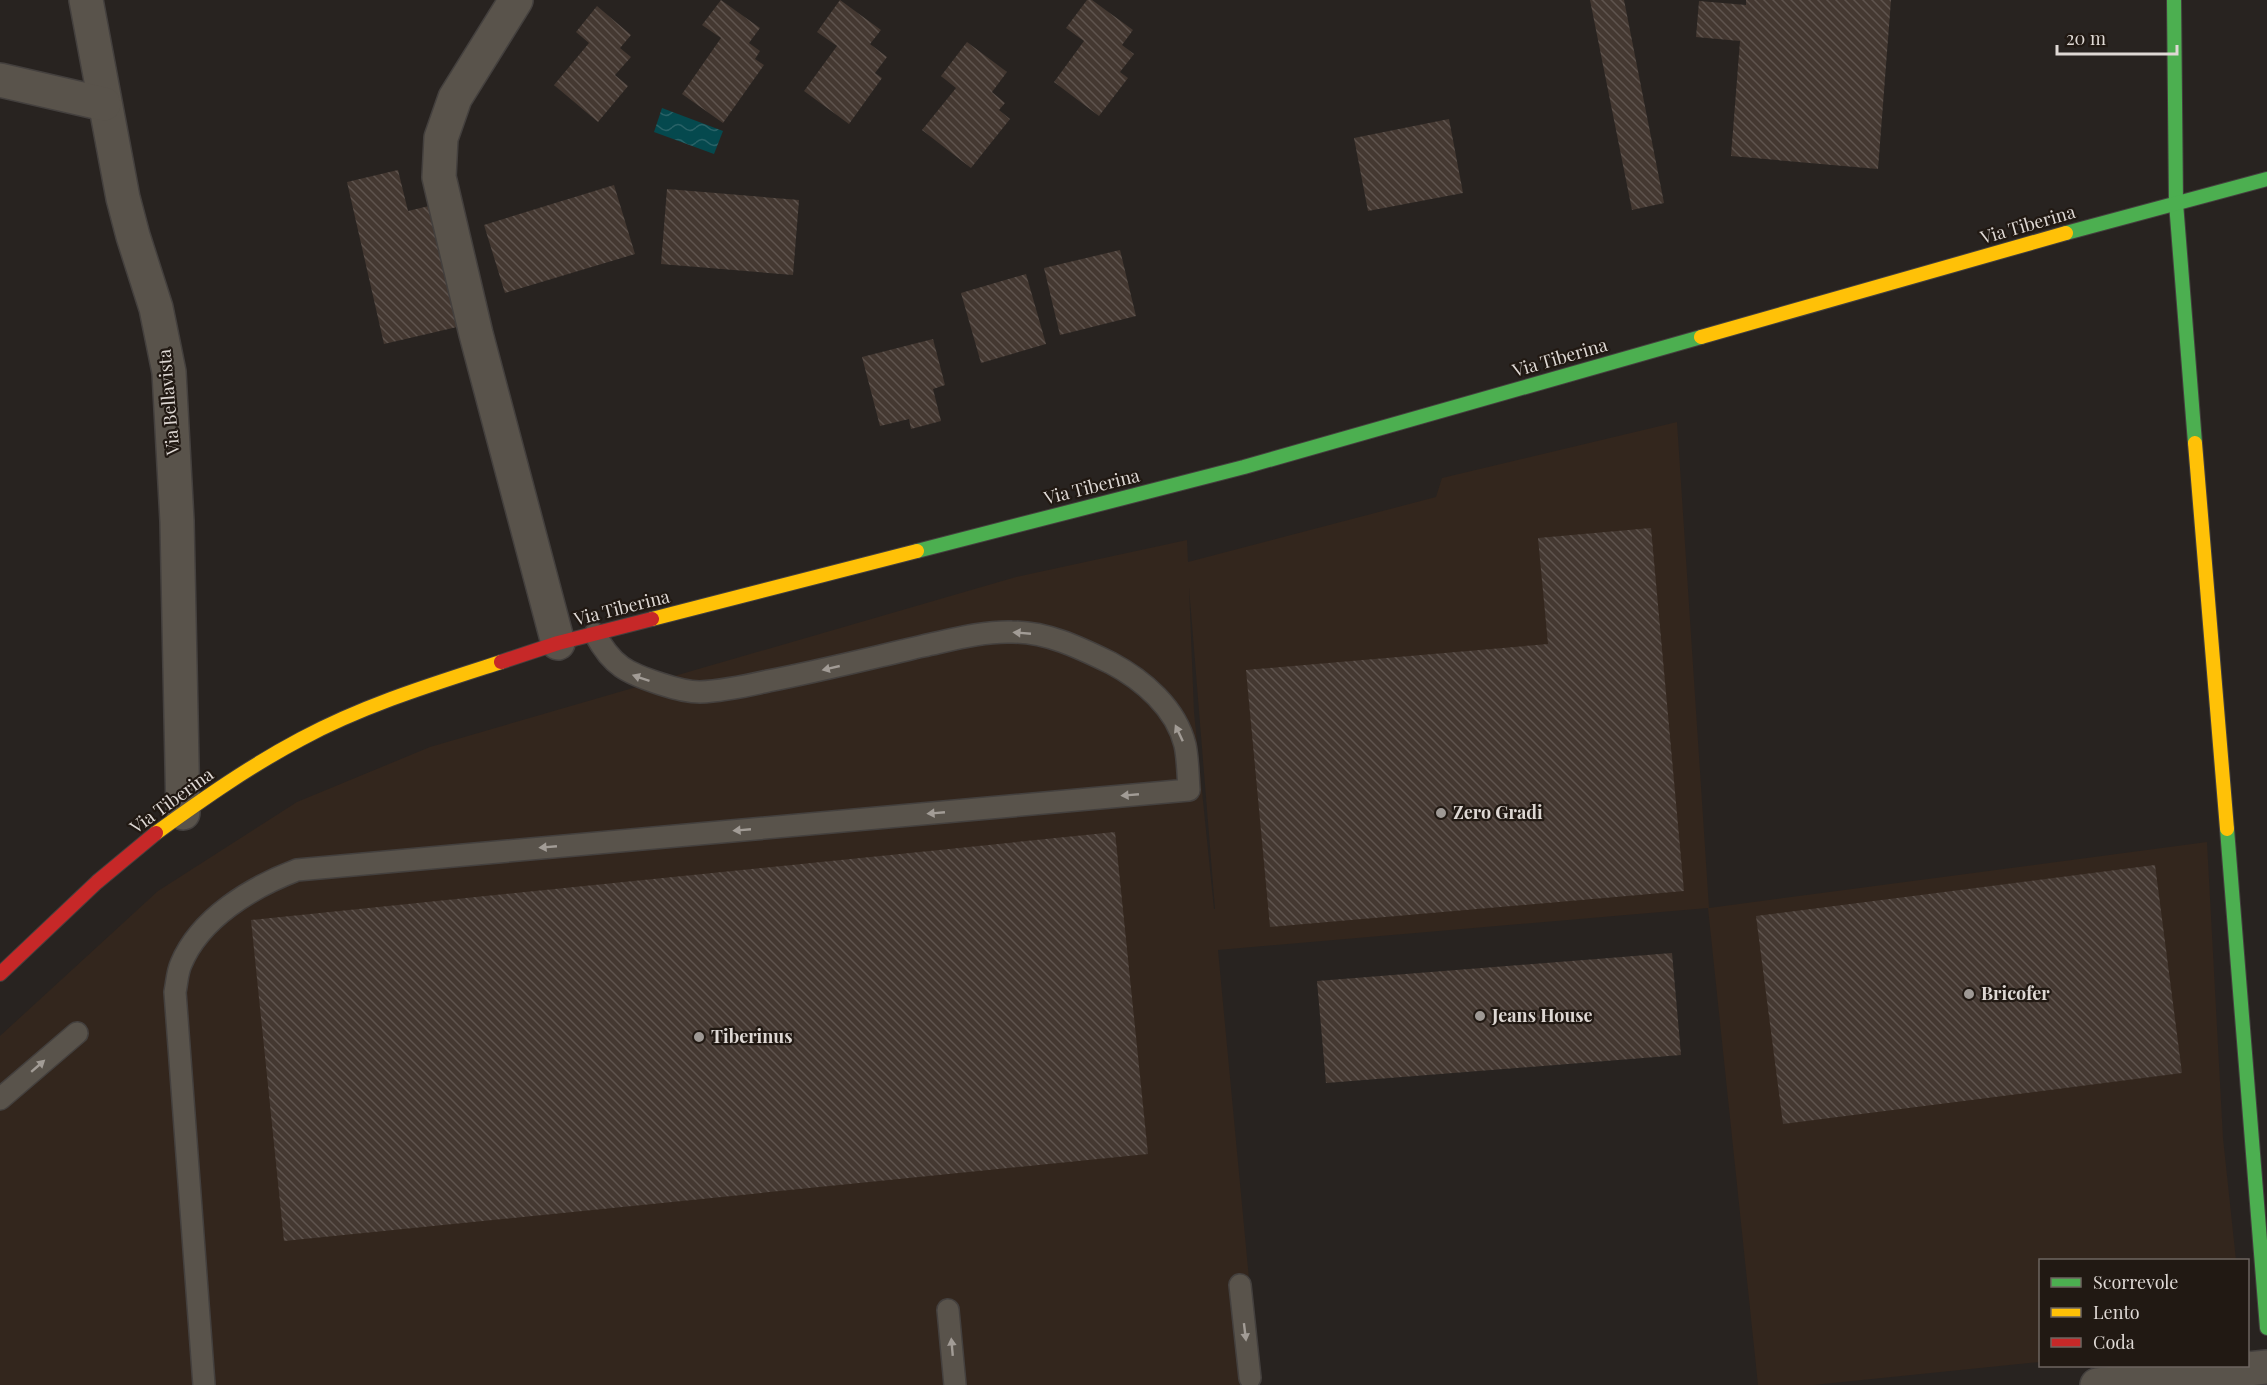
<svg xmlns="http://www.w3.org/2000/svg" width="2267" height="1385" font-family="'Playfair Display',serif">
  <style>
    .built { fill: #33261d; fill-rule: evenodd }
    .water { fill: url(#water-waves) }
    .building { fill: url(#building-back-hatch) }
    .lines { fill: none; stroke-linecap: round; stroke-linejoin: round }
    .lane-casing { stroke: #44403e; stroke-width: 24 }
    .street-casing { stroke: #44403e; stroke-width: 36 }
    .fast-casing { stroke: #44403e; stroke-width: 16 }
    .slow-casing { stroke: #44403e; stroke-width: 16 }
    .jam-casing { stroke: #44403e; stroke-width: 16 }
    .lane { stroke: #59534b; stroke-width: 21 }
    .street { stroke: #59534b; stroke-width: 33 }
    .fast { stroke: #4caf50; stroke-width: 14 }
    .slow { stroke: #ffc107; stroke-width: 14 }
    .jam { stroke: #c62828; stroke-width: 14 }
    .oneway { fill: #a29c96 }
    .poi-dot { fill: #9e9995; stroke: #211913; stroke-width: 2 }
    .labels { text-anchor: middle; stroke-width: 4.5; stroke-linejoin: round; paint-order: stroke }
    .street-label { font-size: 18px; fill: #ded8d4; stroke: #211913 }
    .poi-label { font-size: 18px; font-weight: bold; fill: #ded8d4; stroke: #211913; text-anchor: start }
  </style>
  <defs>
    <pattern id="water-waves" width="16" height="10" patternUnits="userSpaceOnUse" patternTransform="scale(1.5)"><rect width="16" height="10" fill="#05494e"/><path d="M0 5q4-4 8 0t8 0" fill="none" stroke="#296267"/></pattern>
    <pattern id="building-back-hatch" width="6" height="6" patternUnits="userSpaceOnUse" patternTransform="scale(1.5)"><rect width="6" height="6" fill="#443831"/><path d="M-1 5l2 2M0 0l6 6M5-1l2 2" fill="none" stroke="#5f544e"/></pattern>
  </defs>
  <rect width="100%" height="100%" fill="#282320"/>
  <path class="built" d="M1677 422 1709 908 2207 842 2223 1138 2236 1260H2040V1362L1813 1385H1758L1708 908 1218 950 1259 1385H0V1036L158 891 297 802 430 747 1016 577 1187 540 1188 562 1436 497 1442 478ZM1189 587 1215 909H1214L1194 712Z"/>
  <path class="water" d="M662 108 723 131 714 154 654 132Z"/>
  <g class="building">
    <path d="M721 0 760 28 749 43 760 51 755 59 764 65 723 123 682 94 721 38 702 25Z"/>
    <path d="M840 0 881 30 870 44 887 57 875 73 882 78 849 124 804 91 837 46 817 32Z"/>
    <path d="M1087 0H1092L1133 30 1122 45 1134 54 1120 72 1128 78 1099 116 1054 82 1084 41 1066 28Z"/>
    <path d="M1590 0H1624L1664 203 1632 210Z"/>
    <path d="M1746 0H1891L1878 169 1731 156 1740 41 1696 37 1699 1 1746 5Z"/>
    <path d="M597 6 631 35 620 48 631 57 615 75 628 86 598 122 554 85 589 43 576 32Z"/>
    <path d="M967 42 1007 72 992 92 1005 103 999 110 1010 119 971 168 922 130 956 88 941 76Z"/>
    <path d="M1449 119 1463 193 1368 211 1354 138Z"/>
    <path d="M398 170 408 211 429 206 457 327 384 344 347 182Z"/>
    <path d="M614 185 635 254 505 293 484 225Z"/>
    <path d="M667 189 799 200 793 275 661 264Z"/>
    <path d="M1120 250 1136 316 1060 335 1044 268Z"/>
    <path d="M1026 274 1046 344 981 363 961 293Z"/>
    <path d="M933 339 945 385 933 389 941 421 911 429 909 419 880 426 862 357Z"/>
    <path d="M1651 528 1684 891 1270 927 1246 670 1548 644 1538 538Z"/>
    <path d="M1115 832 1148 1154 284 1241 251 920Z"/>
    <path d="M2155 865 2182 1073 1783 1124 1756 916Z"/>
    <path d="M1672 953 1681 1055 1326 1083 1317 981Z"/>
  </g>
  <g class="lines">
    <g class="lane-casing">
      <g id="lane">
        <path d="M0 1099 77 1033"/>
        <path d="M1240 1285 1250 1378"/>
        <path d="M948 1310 955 1385"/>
        <path d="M204 1385 175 992C177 983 177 973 181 964 200 918 252 887 297 870L1189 790C1188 776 1188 759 1185 745 1176 708 1143 680 1111 663 1080 648 1048 632 1012 632 983 631 951 640 923 646 871 658 820 671 768 681 746 686 723 691 700 692 687 692 673 688 661 684 627 673 612 666 595 634"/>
      </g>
    </g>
    <g class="street-casing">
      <g id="street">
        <path d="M86 0 123 198 133 236 156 308 169 372 177 521 183 813"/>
        <path d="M516 0 455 98 441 138 439 177 476 334 558 643"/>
        <path d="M0 80 104 104"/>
        <path d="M2097 1385 2267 1367"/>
      </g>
    </g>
    <g class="fast-casing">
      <g id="fast">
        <path d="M2174 0 2176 203 2195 443"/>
        <path d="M2066 233 2267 179"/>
        <path d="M917 551 1244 467 1701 337"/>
        <path d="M2227 829 2267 1328"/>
      </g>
    </g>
    <g class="slow-casing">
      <g id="slow">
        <path d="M1701 337 2066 233"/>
        <path d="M2195 443 2227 829"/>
        <path d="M652 619 917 551"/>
        <path d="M156 833C203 799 250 766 301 739 364 705 433 684 501 662"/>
      </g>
    </g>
    <g class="jam-casing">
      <g id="jam">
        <path d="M501 662 558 643 652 619"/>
        <path d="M0 974 97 882 156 833"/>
      </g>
    </g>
    <use href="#lane" class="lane"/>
    <use href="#street" class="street"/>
    <use href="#fast" class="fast"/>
    <use href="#slow" class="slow"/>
    <use href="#jam" class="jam"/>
  </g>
  <defs><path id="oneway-solid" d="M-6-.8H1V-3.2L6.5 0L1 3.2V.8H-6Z" transform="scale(1.5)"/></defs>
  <g class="oneway">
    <use href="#oneway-solid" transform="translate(1022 633) rotate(-175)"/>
    <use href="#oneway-solid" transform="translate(831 668) rotate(167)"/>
    <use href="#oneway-solid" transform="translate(641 678) rotate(-161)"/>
    <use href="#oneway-solid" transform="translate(1179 733) rotate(-115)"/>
    <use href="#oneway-solid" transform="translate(1130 795) rotate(175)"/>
    <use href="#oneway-solid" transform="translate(936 813) rotate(175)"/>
    <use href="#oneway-solid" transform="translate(742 830) rotate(175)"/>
    <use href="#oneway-solid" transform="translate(548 847) rotate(175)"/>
    <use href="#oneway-solid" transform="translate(38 1066) rotate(-41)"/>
    <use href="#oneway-solid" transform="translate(1245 1332) rotate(83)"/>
    <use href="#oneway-solid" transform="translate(952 1347) rotate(-95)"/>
  </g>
  <g class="poi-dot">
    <circle cx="1441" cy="813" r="6"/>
    <circle cx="1969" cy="994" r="6"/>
    <circle cx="1480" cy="1016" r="6"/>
    <circle cx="699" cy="1037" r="6"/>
  </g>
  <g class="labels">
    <g class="street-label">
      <text transform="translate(2028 225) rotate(-16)" y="6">Via Tiberina</text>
      <text transform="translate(1560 358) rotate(-16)" y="6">Via Tiberina</text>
      <text transform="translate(169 402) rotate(-95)" y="6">Via Bellavista</text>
      <text transform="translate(1092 487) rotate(-14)" y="6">Via Tiberina</text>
      <text transform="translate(622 608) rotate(-14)" y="6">Via Tiberina</text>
      <text transform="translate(172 801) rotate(-36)" y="6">Via Tiberina</text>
    </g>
    <g class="poi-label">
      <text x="1453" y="819">Zero Gradi</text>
      <text x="1981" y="1000">Bricofer</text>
      <text x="1492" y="1022">Jeans House</text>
      <text x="711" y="1043">Tiberinus</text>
    </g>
  </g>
  <rect x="2039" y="1259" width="210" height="108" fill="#211913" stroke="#6d6560" stroke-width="1.5"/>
  <rect x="2051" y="1278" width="30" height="9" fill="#4caf50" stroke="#6d6560" stroke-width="1.5"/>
  <text x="2093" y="1289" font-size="18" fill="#ded8d4">Scorrevole</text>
  <rect x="2051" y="1308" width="30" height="9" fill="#ffc107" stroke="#6d6560" stroke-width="1.5"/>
  <text x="2093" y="1319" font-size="18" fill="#ded8d4">Lento</text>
  <rect x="2051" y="1338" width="30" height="9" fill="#c62828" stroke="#6d6560" stroke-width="1.5"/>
  <text x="2093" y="1349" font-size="18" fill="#ded8d4">Coda</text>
  <path d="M2057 45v9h120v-9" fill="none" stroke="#ded8d4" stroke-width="3"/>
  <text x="2066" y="45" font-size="18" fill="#ded8d4" stroke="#211913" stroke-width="4.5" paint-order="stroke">20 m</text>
</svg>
